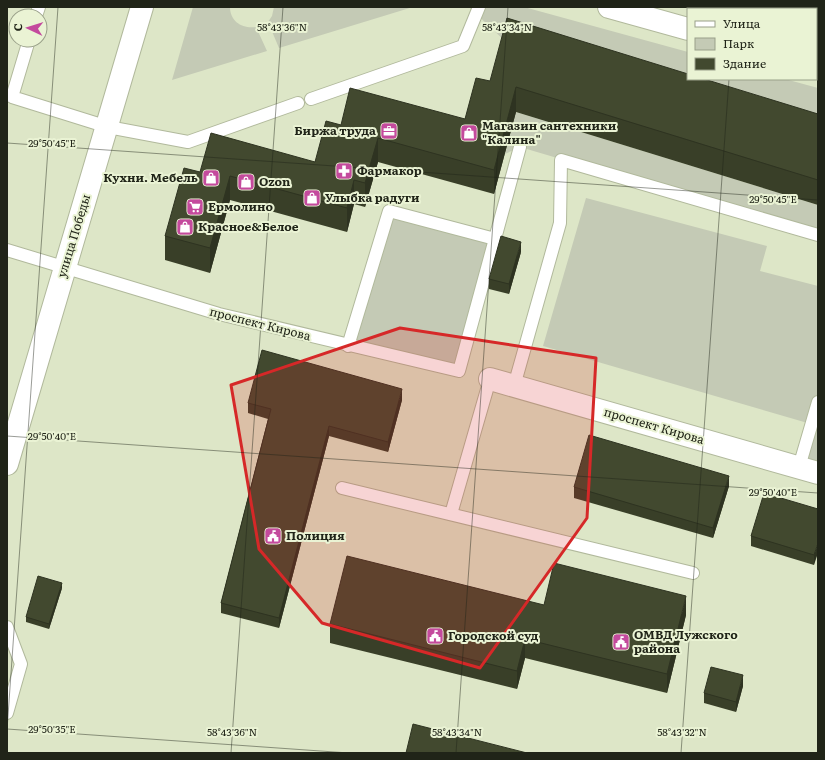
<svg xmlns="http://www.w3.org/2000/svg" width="825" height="760" font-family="Literata,serif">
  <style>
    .green { fill: #c4cab5 }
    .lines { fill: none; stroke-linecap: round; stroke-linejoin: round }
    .service-casing { stroke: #b1b99c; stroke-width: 14 }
    .minor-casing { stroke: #b1b99c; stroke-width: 24 }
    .primary-casing { stroke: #b1b99c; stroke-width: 24 }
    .service { stroke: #fff; stroke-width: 12 }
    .minor { stroke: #fff; stroke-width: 22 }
    .primary { stroke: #fff; stroke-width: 22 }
    .wall { fill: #393f28 }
    .shaded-wall { fill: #2e3321 }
    .building { fill: #42492f; stroke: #2e3321 }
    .marked { fill: #d62828; fill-opacity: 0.2; stroke: #d62828; stroke-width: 3; stroke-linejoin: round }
    .ticks { fill: none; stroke: #202418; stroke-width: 1; stroke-opacity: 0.45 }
    .labels { text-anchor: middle; stroke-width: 4; stroke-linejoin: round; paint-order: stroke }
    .poi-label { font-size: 12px; font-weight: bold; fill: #202418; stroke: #eaf3d4; text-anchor: start }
    .street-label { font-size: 12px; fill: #202418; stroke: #eaf3d4 }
    .ticks-label { font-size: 10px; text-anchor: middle; fill: #202418; stroke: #eaf3d4; stroke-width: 4; stroke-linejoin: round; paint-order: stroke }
  </style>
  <rect width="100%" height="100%" fill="#dde6c7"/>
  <g class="green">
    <path d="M193 7H230C230 22 243 29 256 27L267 51 172 80Z"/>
    <path d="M274 7H413L279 48 268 22 272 16Z"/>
    <path d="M469 7H524L688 52V79H785L818 88V139L507 43Z"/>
    <path d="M516 112 818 205V235L520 147 505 154Z"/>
    <path d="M586 198 767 246 760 271 818 286V473L799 467 811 424 543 346Z"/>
    <path d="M389 211 495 239 459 371 348 346Z"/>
  </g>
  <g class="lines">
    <g class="service-casing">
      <g id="service">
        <path d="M744 9 745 7"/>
        <path d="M36 16 39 7"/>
        <path d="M29 40 12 97 108 127 188 142 298 103"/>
        <path d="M311 99 463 46 479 7"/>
        <path d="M7 250 219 314 459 371 520 147"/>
        <path d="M348 346 389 211 495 239"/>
        <path d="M514 386 560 223 561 160 818 235"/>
        <path d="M799 467 818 402"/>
        <path d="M342 488 693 573"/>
        <path d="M451 514 490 379"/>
        <path d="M7 627 21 664 7 713"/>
      </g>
    </g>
    <g class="minor-casing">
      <path id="minor" d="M490 379 818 473"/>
    </g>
    <g class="primary-casing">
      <g id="primary">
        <path d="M609 7 688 29"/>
        <path d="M816 65H818"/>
        <path d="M7 464 142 7"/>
      </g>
    </g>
    <use href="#service" class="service"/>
    <use href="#minor" class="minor"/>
    <use href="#primary" class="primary"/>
  </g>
  <g class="wall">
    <path d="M490 81 818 114V205L516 112 494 194 378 162 365 207 354 204 347 232 230 200 210 273 165 260V236L200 172 315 162 341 125 465 119Z"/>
    <path d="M521 252 509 294 489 289V279Z"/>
    <path d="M402 400 388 452 329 436 279 628 221 613V603L268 419 248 413V403Z"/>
    <path d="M729 486 713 538 574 498V487Z"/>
    <path d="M818 509 814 565 751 546V536Z"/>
    <path d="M62 588 49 629 26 622V617Z"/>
    <path d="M544 605 686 615 667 693 525 658 517 689 330 643V624Z"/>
    <path d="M743 686 736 712 704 703V693Z"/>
  </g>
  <g class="shaded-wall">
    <path d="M516 87V112L494 194V170Z"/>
    <path d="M378 138V162L365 207V183Z"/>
    <path d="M230 176V200L210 273V248Z"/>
    <path d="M354 180V204L347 232V208Z"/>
    <path d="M521 242V252L509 294V284Z"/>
    <path d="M402 389V400L388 452V442Z"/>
    <path d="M329 426V436L279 628V618Z"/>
    <path d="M729 476V486L713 538V528Z"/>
    <path d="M818 543V553L814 565V555Z"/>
    <path d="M62 583V588L49 629V624Z"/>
    <path d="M686 596V615L667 693V674Z"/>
    <path d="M525 639V658L517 689V671Z"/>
    <path d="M743 675V686L736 712V702Z"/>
  </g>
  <g class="building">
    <path d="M507 18 688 74V79H704L818 114V180L516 87 494 170 378 138 365 183 354 180 347 208 230 176 210 248 165 236 184 168 200 172 211 133 315 162 326 121 341 125 350 88 465 119 476 78 490 81Z"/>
    <path d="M501 236 521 242 509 284 489 279Z"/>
    <path d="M262 350 402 389 388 442 329 426 279 618 221 603 271 409 248 403Z"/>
    <path d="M589 435 729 476 713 528 574 487Z"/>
    <path d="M764 493 818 509V543L814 555 751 536Z"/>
    <path d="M347 556 544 605 554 563 686 596 667 674 525 639 517 671 330 624Z"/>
    <path d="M38 576 62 583 49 624 26 617Z"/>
    <path d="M711 667 743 675 736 702 704 693Z"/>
    <path d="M413 724 527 753H406Z"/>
  </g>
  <path class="marked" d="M400 328 596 358 587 518 480 668 322 623 259 549 231 385Z"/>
  <path class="ticks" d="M733 9 734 7M7 143 818 200M7 436 818 493M7 729 349 753M7 730 58 7M231 753 283 7M456 753 508 7M681 753 729 79"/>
  <defs>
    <g id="office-square" transform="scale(0.9)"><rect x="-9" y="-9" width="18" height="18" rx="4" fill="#c44a9d" stroke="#eaf3d4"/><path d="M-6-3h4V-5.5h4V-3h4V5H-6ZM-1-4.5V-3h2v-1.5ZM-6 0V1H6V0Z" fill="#fff"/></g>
    <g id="shop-square" transform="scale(0.9)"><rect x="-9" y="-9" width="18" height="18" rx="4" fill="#c44a9d" stroke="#eaf3d4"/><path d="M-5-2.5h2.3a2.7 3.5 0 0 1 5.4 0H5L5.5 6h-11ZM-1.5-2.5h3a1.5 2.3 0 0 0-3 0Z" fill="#fff"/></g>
    <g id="pharmacy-square" transform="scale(0.9)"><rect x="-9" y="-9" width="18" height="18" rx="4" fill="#c44a9d" stroke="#eaf3d4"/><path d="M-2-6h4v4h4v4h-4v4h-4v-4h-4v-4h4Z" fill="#fff"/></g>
    <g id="supermarket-square" transform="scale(0.9)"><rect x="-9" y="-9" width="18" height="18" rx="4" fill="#c44a9d" stroke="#eaf3d4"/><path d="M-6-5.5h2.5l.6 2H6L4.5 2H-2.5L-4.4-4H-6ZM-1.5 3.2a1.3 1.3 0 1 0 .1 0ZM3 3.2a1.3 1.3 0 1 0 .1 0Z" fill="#fff"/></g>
    <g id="civic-square" transform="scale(0.9)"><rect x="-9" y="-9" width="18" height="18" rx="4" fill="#c44a9d" stroke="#eaf3d4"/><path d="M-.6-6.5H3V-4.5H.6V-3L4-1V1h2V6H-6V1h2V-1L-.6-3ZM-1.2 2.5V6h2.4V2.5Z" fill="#fff"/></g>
  </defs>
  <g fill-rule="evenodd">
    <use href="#office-square" x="389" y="131"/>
    <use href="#shop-square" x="469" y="133"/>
    <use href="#pharmacy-square" x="344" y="171"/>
    <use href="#shop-square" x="211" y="178"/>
    <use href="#shop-square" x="246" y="182"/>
    <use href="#shop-square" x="312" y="198"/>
    <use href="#supermarket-square" x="195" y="207"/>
    <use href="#shop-square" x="185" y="227"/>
    <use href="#civic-square" x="273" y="536"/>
    <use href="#civic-square" x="435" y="636"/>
    <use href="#civic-square" x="621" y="642"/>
  </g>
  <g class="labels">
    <g class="poi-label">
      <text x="482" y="130">Магазин сантехники<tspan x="482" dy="14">"Калина"</tspan></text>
      <text x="376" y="135" text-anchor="end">Биржа труда</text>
      <text x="357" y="175">Фармакор</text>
      <text x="198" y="182" text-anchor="end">Кухни. Мебель</text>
      <text x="259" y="186">Ozon</text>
      <text x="325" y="202">Улыбка радуги</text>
      <text x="208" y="211">Ермолино</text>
      <text x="198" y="231">Красное&amp;Белое</text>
      <text x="286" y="540">Полиция</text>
      <text x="634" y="639">ОМВД Лужского<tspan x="634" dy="14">района</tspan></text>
      <text x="448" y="640">Городской суд</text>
    </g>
    <g class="street-label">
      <text transform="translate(74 236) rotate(-73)" y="4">улица Победы</text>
      <text transform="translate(260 324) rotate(14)" y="4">проспект Кирова</text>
      <text transform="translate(654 426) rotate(16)" y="4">проспект Кирова</text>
    </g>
  </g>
  <g class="ticks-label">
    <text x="282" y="31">58°43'36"N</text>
    <text x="507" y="31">58°43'34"N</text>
    <text x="52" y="147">29°50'45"E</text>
    <text x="773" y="203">29°50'45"E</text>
    <text x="52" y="440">29°50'40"E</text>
    <text x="773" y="496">29°50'40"E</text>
    <text x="52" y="733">29°50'35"E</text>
    <text x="232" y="736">58°43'36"N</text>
    <text x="457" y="736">58°43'34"N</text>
    <text x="682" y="736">58°43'32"N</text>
  </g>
  <rect width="825" height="760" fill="none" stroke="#202418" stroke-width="16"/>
  <rect x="687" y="8" width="130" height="72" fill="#eaf3d4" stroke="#99a089"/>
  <rect x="695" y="21" width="20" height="6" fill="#ffffff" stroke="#99a089"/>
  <text x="723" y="28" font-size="12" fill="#202418">Улица</text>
  <rect x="695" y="38" width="20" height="12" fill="#c4cab5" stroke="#99a089"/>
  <text x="723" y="48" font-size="12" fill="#202418">Парк</text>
  <rect x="695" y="58" width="20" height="12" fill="#42492f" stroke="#99a089"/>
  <text x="723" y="68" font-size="12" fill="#202418">Здание</text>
  <g transform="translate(28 28) rotate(274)"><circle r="19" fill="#eaf3d4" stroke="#99a089"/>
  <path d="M0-3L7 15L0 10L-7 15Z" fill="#c44a9d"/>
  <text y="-6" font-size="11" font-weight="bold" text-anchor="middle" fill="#202418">С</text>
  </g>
</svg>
